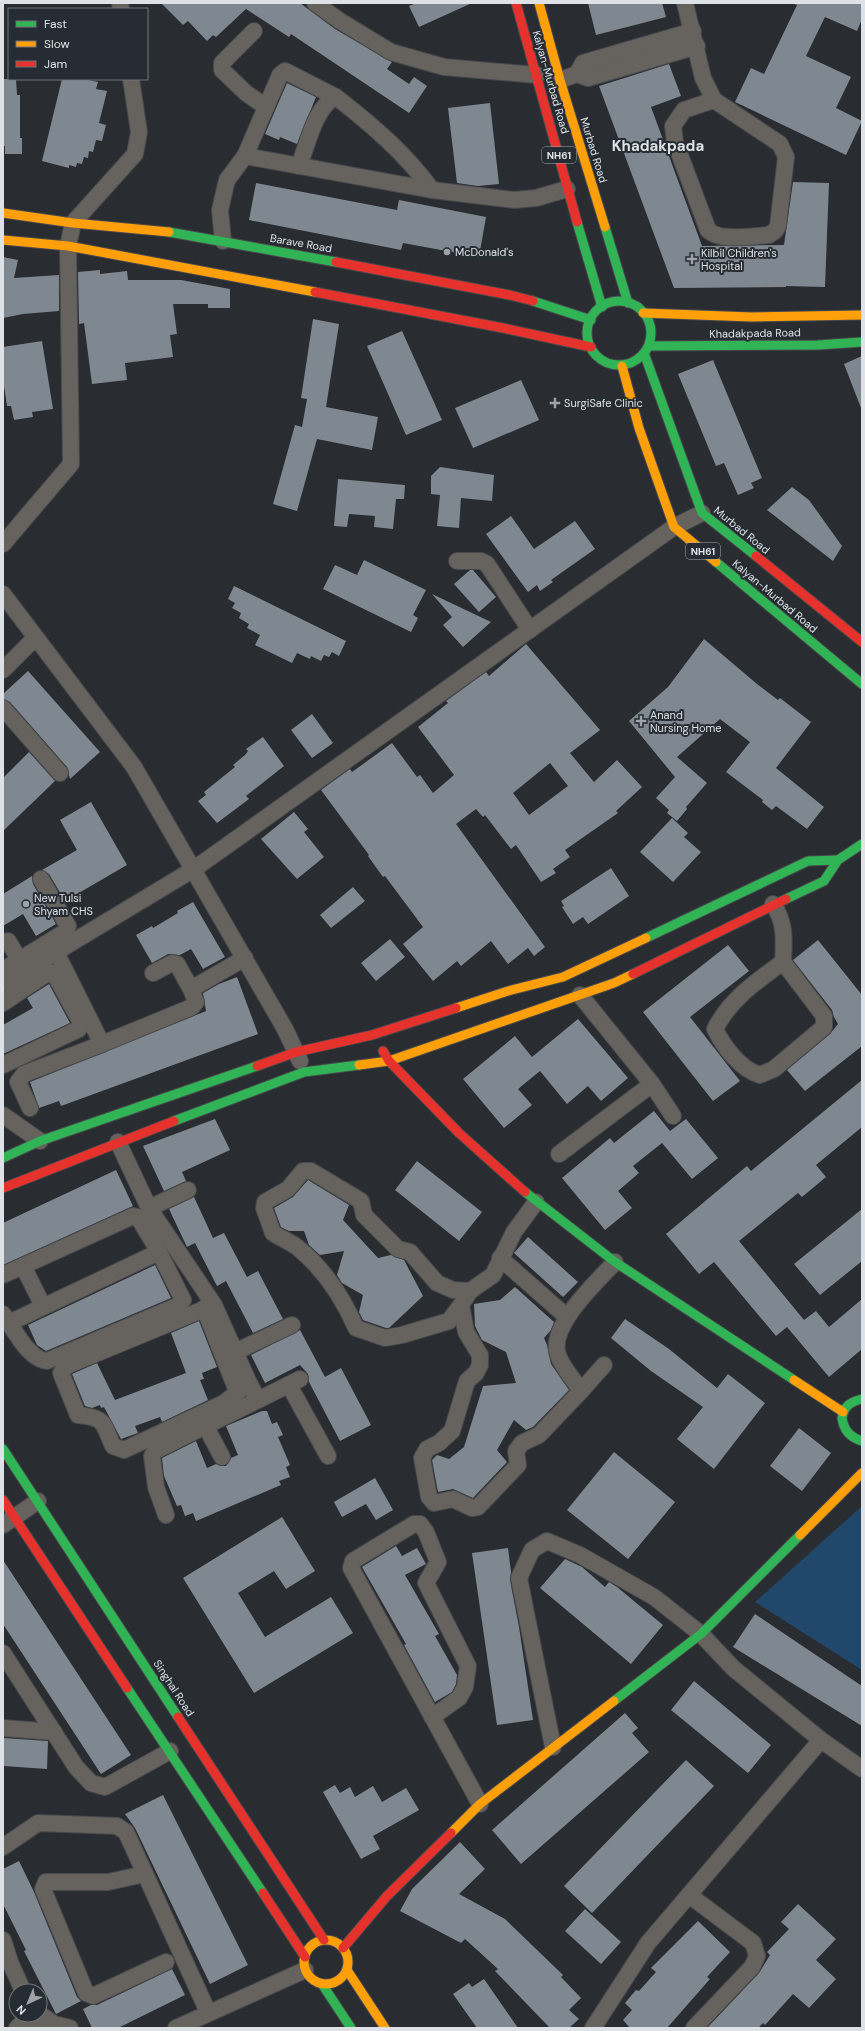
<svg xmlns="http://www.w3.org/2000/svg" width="865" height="2031" font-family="'DM Sans',sans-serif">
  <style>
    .green { fill: #21486b }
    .building { fill: #7f8891; fill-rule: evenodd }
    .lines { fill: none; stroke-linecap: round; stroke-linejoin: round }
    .street-casing { stroke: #47494c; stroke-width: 18 }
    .fast-casing { stroke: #47494c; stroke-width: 11 }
    .slow-casing { stroke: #47494c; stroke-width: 11 }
    .jam-casing { stroke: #47494c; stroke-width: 11 }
    .street { stroke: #66625e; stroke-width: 16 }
    .fast { stroke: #30b455; stroke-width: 9 }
    .slow { stroke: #ff9f0a; stroke-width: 9 }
    .jam { stroke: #e5322d; stroke-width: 9 }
    .poi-dot { fill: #9fa2a7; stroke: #262c33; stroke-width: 1.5 }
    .labels { text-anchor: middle; stroke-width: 4; stroke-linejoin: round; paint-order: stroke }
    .shield { fill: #262c33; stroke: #a7abb1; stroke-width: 1 }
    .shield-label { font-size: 10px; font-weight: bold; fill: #dee2e7 }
    .street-label { font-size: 11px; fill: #dee2e7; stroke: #262c33 }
    .poi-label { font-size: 11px; fill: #dee2e7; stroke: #262c33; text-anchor: start }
    .district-label { font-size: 15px; font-weight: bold; fill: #dee2e7; stroke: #262c33 }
  </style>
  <rect width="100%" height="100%" fill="#292c30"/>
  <path class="green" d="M862 1506V1670L755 1602Z"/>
  <g class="building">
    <path d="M161 3H300L335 29 392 62 387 69 409 84 414 77 427 86 409 113 291 34 289 37 246 9 216 37 213 35 207 41 188 21 183 25Z"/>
    <path d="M416 3H472L419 27 409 6Z"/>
    <path d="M588 3H662L666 17 596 35Z"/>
    <path d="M792 3H862V19L857 31 825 17 806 56 851 77 836 108 862 121 846 155 735 102 751 68 764 74 797 5Z"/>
    <path d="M669 64 681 96 651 107 702 246 784 245 793 182 829 183 825 287 786 286V287L674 288 599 86Z"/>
    <path d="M3 79H16L17 95H20V138H22V154H5V146H3Z"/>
    <path d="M62 79H84L98 82 96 89 107 91 99 123 106 125 102 141 96 140 93 152 89 151 88 158 84 157 82 164 77 163 76 167 69 165V168L42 161Z"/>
    <path d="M287 83 316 97 297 144 280 137 279 140 265 134Z"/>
    <path d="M490 103 499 184 478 186 457 183 448 108Z"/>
    <path d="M256 183 397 210 399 200 486 217 479 257 403 243 401 250 249 220Z"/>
    <path d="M3 257 18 260 14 278 59 275V311L23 314 3 318Z"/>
    <path d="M100 270V274L127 271 128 280H181L230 289V308H208V304H173L177 334 170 335 173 357 125 363 127 380 92 384 84 323 79 324 78 272Z"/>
    <path d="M313 319 339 324 326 407 378 417 372 450 317 439 297 511 273 504 295 425 302 427 307 399 301 398Z"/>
    <path d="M402 331 442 420 406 435 367 346Z"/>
    <path d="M42 341 53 409 32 412 33 417 14 420 11 406H7L3 379V347Z"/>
    <path d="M862 356V408H861L844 364Z"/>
    <path d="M713 360 762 478 751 483 754 488 738 495 724 463 716 466 678 374Z"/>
    <path d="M521 380 539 420 473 448 455 408Z"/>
    <path d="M440 467 494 475 492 501 461 498 459 528 437 526 440 495 431 494V476Z"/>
    <path d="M338 479 405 485 404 499H396L393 529 374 527 375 516 349 514 347 527 334 526Z"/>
    <path d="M792 487 809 500 842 546 833 561 767 510Z"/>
    <path d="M511 516 534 549 575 521 595 549 551 580 553 582 540 591 537 585 528 592 486 534Z"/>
    <path d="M364 560 426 590 413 615 418 618 411 632 323 589 335 565 357 575Z"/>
    <path d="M470 570H473L496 597 479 612 454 584Z"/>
    <path d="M234 586 346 641 339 656 332 652 329 657 324 655 321 661 311 656 310 659 297 653 292 663 255 645 260 635 247 628 249 624 239 618 241 613 232 608 235 603 228 599Z"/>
    <path d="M432 594 491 622 463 647 443 625 452 617Z"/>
    <path d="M704 639 757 684 778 700 780 698 811 722 776 768 824 807 807 829 776 806 772 810 762 802 763 800 726 772 750 742 720 719 677 757 707 783 686 807 687 809 677 821 667 813 669 810 656 798 675 777 629 721 668 687Z"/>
    <path d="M526 644 600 730 570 753 594 782 617 760 642 787 616 811 618 813 565 850 570 857 553 869 556 873 541 882 516 845 511 849 485 815 483 817 476 809 456 824 545 947 534 956 528 948 508 964 491 941 461 966 457 961 433 981 403 944 423 927 385 876 383 877 368 856 369 855 321 790 350 769 352 772 392 743 417 777 420 775 433 793 454 775 418 727 448 703 446 701 486 672 489 676ZM550 763 568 786 529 815 513 793Z"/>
    <path d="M28 671 100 752 70 779 67 767 10 702 3 699V694Z"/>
    <path d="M312 714 333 743 312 758 291 730Z"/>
    <path d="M263 737 284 766 246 796 249 799 217 823 198 801 206 795 204 792 235 767 233 765 245 755 248 751 246 749Z"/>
    <path d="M29 752 55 781 3 831V778Z"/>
    <path d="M91 802 127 865 65 901 49 874 42 870 77 850 60 820Z"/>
    <path d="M294 812 308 829 304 832 324 857 297 879 261 839Z"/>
    <path d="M672 818 688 833 684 837 701 852 673 882 640 852Z"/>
    <path d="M611 868 629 896 588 924 583 917 573 924 562 907 564 906 561 901Z"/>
    <path d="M32 876 33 884 56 924 36 936 23 914 3 926V894Z"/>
    <path d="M353 887 365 901 331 928 320 915Z"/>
    <path d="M193 902 225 957 203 969 191 949 180 955 168 954 152 963 136 935 152 926 153 928 178 913 177 911Z"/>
    <path d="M390 939 405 957 376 981 361 963Z"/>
    <path d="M818 940 862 995V1046L805 1091 787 1070 830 1034 838 1024 834 1017 832 1010 793 960Z"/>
    <path d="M728 945 749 971 690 1017 740 1081 713 1101 643 1012Z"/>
    <path d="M237 977 258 1034 61 1106 59 1101 39 1108 30 1082 206 1011 203 993 219 984Z"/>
    <path d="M49 984 70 1023 3 1054V1025L33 1008 27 998Z"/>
    <path d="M578 1019 628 1078 601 1101 588 1086 567 1104 540 1071 518 1089 532 1105 504 1128 463 1079 515 1036 532 1057Z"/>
    <path d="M862 1080V1127L816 1165 826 1177 802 1197 798 1193 739 1241 804 1320 816 1311 829 1327 862 1299V1349L829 1377 787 1327 776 1336 714 1262 699 1274 666 1234 747 1166 751 1171Z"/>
    <path d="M654 1111 670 1131 686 1119 718 1158 692 1179 662 1143 633 1166 639 1173 618 1191 632 1208 605 1230 562 1178 610 1138 614 1143Z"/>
    <path d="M215 1119 230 1150 182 1172 186 1181 164 1191 143 1146Z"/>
    <path d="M417 1161 482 1212 459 1241 395 1190Z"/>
    <path d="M116 1170 133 1206 3 1265V1223Z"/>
    <path d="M308 1180 349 1205 343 1220 378 1258 391 1255 404 1260 423 1296 389 1328H386L363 1320 359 1312 363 1295 342 1283 337 1275 344 1251 320 1255 309 1245 304 1231H289L281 1227 274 1208 293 1197Z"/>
    <path d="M194 1197 213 1238 224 1233 247 1277 258 1271 283 1319 253 1333 226 1281 217 1286 195 1243 187 1247 169 1209Z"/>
    <path d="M862 1209V1261L820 1295 794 1264Z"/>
    <path d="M528 1237 578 1282 563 1297 514 1253Z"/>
    <path d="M155 1265 171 1298 46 1351 37 1345 28 1325Z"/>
    <path d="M515 1287 554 1322 551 1330 544 1338 547 1345 551 1364 569 1390 533 1427 526 1430 514 1420 497 1450 507 1462 473 1498 453 1489 438 1492 432 1460 437 1455 449 1459 464 1447 483 1386 516 1383 506 1352 482 1340 475 1326 474 1304 500 1300Z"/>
    <path d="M625 1319 669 1349 717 1388 728 1374 765 1403 714 1469 677 1439 703 1407 651 1371 611 1338Z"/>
    <path d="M199 1321 217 1367 202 1373 204 1379 200 1380 208 1400 162 1422 160 1417 135 1426 138 1433 121 1439 104 1407 101 1408 100 1405 92 1408 85 1406 72 1374 97 1363 115 1400 186 1373 171 1333Z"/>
    <path d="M300 1330 325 1377 341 1368 371 1425 340 1441 309 1382 308 1374 300 1365 265 1383 251 1355Z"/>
    <path d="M262 1411H267L272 1424 277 1422 283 1435 278 1437 290 1465 286 1467 290 1477 279 1481 281 1485 196 1521 193 1513 185 1516 181 1505 177 1506 164 1476 162 1458 196 1441 207 1468 216 1464 221 1466H226L231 1458 238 1455 226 1426Z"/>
    <path d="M799 1428 831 1453 802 1491 770 1466Z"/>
    <path d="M614 1452 675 1502 628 1559 567 1510Z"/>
    <path d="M375 1478 393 1510 376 1520 366 1504 342 1517 334 1502Z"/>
    <path d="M282 1517 315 1571 286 1589 274 1571 238 1593 265 1637 331 1597 353 1633 254 1693 183 1578Z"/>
    <path d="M396 1546 402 1556 417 1548 426 1564 405 1575 439 1634 435 1636 457 1675 456 1684 452 1692 435 1702 404 1645 406 1644 362 1567Z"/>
    <path d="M508 1548 511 1572 510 1580 519 1627 533 1720 497 1725 472 1553Z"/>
    <path d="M565 1559 582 1567 605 1587 609 1582 617 1587 663 1625 631 1664 540 1588Z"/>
    <path d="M3 1560 131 1755 101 1774 3 1624Z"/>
    <path d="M755 1614 862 1686V1726L733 1647Z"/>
    <path d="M694 1681 771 1745 748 1773 671 1710Z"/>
    <path d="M625 1713 638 1728 632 1733 649 1752 521 1864 492 1830Z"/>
    <path d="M3 1738 48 1741 47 1769 3 1766Z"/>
    <path d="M686 1760 714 1786 592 1913 564 1886Z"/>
    <path d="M335 1785 340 1793 350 1787 355 1797 373 1786 382 1802 406 1788 419 1810 373 1836 380 1849 361 1859 323 1792Z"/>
    <path d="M163 1795 248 1965 210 1984 135 1828 125 1814Z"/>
    <path d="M460 1842 485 1869 459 1894 505 1919 563 1975 561 1977 581 1998 569 2010 579 2019 569 2028H550L495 1971 498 1969 465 1939 461 1943 400 1911 412 1889Z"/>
    <path d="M19 1861 34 1892 77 1997 81 2001 56 2014 24 1951 26 1950 3 1904V1869Z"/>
    <path d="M798 1904 836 1939 816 1960 836 1979 809 2008 793 1994 765 2025 763 2023 758 2028H707L759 1973 770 1955 767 1952 789 1929 781 1922Z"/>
    <path d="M585 1909 621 1942 601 1964 565 1931Z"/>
    <path d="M698 1921 730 1952 707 1977 710 1979 667 2028H630L623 2020 632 2010 625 2003 636 1990 639 1991 656 1972 651 1968Z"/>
    <path d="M172 1969 185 1995 118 2028H92L83 2009 91 2005H97Z"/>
    <path d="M484 1979 518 2028H477L453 1994 469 1983 472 1987Z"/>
  </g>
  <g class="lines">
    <g class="street-casing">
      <g id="street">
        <path d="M120 3 121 9"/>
        <path d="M315 3 340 21 391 52 444 67 537 75"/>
        <path d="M685 3 703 78 714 100 780 144 786 157 778 226 775 231 769 235C753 236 719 242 708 230L675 142 673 126 684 110 714 100"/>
        <path d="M254 31 222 63V70L246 93 266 107"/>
        <path d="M577 74 583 63 693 31"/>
        <path d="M560 80 577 74 588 78 697 46"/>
        <path d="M245 156 432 190 514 200 536 198 567 189"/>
        <path d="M299 166C307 146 315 106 336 97 372 125 405 153 432 190"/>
        <path d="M223 241 220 210 227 180 245 156 280 75 285 71 336 97"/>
        <path d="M3 544 71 464 68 246 73 223 135 154 139 132 131 79"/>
        <path d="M457 561H481L487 564 530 630"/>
        <path d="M3 594 134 767 285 1029 300 1061"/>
        <path d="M3 670 35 638"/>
        <path d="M3 708 60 773"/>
        <path d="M773 904C786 923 784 941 783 962 757 981 730 999 715 1029 723 1046 741 1070 760 1075L774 1069 824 1027V1016L783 962"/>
        <path d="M8 941 25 969"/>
        <path d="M3 970 65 932 68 926 41 879"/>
        <path d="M3 984 194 869 674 527 702 513"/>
        <path d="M191 989 245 958"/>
        <path d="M3 1003 49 972 55 975 81 1023 79 1029 3 1065"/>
        <path d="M102 1044 192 1007 196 1002 191 989 177 964 172 963 153 973"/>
        <path d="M652 1084 673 1116"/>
        <path d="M30 1108 18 1082 24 1074 102 1044 56 952"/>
        <path d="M3 1115 40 1141"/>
        <path d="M118 1142 149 1208 214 1305 249 1383 258 1400 155 1451 152 1456 156 1487 166 1515"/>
        <path d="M559 1154 652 1084 580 995"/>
        <path d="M536 1202 514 1232 493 1275 470 1291 461 1305 466 1332 480 1355V1365L476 1373 467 1381 452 1431 439 1443 427 1449 422 1458 429 1497 434 1503 453 1499 472 1508 478 1507 518 1465 516 1451 522 1443 539 1435 581 1391C574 1380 562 1367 558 1355 548 1326 596 1283 615 1262"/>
        <path d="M149 1208 188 1190"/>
        <path d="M500 1258 567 1317"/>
        <path d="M23 1266 43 1306"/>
        <path d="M3 1275 133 1216 138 1217 159 1252 9 1323 3 1314"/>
        <path d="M214 1305 66 1366 61 1373 78 1415C106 1418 102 1422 113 1446L124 1450 224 1403 249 1383"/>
        <path d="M461 1305 449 1321 402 1335 385 1338 356 1328C343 1298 323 1268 297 1247 290 1242 281 1238 273 1233L264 1208 265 1202 288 1189 303 1171H311L361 1201 364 1215 398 1249 410 1252 437 1283 453 1290 470 1291"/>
        <path d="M204 1308 237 1391"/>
        <path d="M9 1323C18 1336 30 1359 47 1361L179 1305 183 1300 159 1252"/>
        <path d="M235 1352 292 1325"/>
        <path d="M289 1385 328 1456"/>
        <path d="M581 1391 604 1365"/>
        <path d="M258 1400 300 1379"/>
        <path d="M206 1427 222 1457"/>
        <path d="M3 1525 38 1501"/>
        <path d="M3 1653 76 1767 91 1783 105 1787 170 1751"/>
        <path d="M432 1717 459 1698 465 1687 468 1666 426 1583 438 1562 426 1532 420 1524H414L353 1561 351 1568 468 1782 480 1804"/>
        <path d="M3 1728 54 1732"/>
        <path d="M553 1747 519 1578 532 1550 547 1541 580 1555 654 1597 701 1634 733 1668 821 1740 862 1769"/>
        <path d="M3 1847 38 1823 117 1826 126 1832 208 2012"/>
        <path d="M145 1874 108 1882H46L43 1889 86 1993 93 1996 166 1962"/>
        <path d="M689 1895 753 1943 757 1956 752 1967 694 2028"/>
        <path d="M3 1940 10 1962 23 1991"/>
        <path d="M40 2014 54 2024 70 2028"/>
        <path d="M17 2028 23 2022 38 2028"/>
        <path d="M176 2028 305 1970"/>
        <path d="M593 2028 648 1943 821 1740"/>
      </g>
    </g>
    <g class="fast-casing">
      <g id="fast">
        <path d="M577 222 602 307"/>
        <path d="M605 227 628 303"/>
        <path d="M169 232 336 262"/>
        <path d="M533 301 591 320"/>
        <circle cx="619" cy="333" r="32"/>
        <path d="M649 346 818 345 862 342"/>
        <path d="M644 353 702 513 756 556"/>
        <path d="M716 562 862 684"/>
        <path d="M786 899 824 881 838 860 862 844"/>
        <path d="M646 938 808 861 838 860"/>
        <path d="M174 1121 304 1072 359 1065"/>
        <path d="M3 1158 40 1141 257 1066"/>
        <path d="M525 1192 615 1262 794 1380"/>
        <path d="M862 1399C850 1402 844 1406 842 1418 844 1431 850 1437 862 1441"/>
        <path d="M3 1449 178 1717"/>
        <path d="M127 1688 263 1893"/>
        <path d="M614 1701 701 1634 800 1535"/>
        <path d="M322 1984 351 2028"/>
      </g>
    </g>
    <g class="slow-casing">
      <g id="slow">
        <path d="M539 3 560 80 605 227"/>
        <path d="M3 213 73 223 169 232"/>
        <path d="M3 240 68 246 315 292"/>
        <path d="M643 313 752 317 862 315"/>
        <path d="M622 366 639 428 674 527 716 562"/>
        <path d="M456 1008 508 991 563 977 646 938"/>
        <path d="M359 1065 389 1061 614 983 633 974"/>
        <path d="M794 1380 843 1412"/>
        <path d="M800 1535 862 1473"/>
        <path d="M451 1833 480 1804 614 1701"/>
        <circle cx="326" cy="1962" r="22"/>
        <path d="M347 1970 385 2028"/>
      </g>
    </g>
    <g class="jam-casing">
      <g id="jam">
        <path d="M516 3 577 222"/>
        <path d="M336 262 510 295 533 301"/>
        <path d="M315 292 503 328 591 347"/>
        <path d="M756 556 862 642"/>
        <path d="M633 974 786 899"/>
        <path d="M383 1051 389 1061 459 1133 525 1192"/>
        <path d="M257 1066 296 1052 372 1035 456 1008"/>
        <path d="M3 1188 174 1121"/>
        <path d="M3 1500 127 1688"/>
        <path d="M178 1717 324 1940"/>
        <path d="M263 1893 305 1957"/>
        <path d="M343 1948 387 1896 451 1833"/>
      </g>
    </g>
    <use href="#street" class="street"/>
    <use href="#fast" class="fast"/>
    <use href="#slow" class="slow"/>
    <use href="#jam" class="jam"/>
  </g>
  <g class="poi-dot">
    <circle cx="447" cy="252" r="4"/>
    <path d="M690 253h4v4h4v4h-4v4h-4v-4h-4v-4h4z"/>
    <path d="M553 397h4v4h4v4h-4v4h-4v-4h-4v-4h4z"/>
    <path d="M639 715h4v4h4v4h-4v4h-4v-4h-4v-4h4z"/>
    <circle cx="26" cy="904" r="4"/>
  </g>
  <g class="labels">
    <g class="shield">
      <rect x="542" y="147" width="34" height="16" rx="3"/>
      <rect x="686" y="543" width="34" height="16" rx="3"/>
    </g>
    <g class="shield-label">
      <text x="559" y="159">NH61</text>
      <text x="703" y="555">NH61</text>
    </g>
    <g class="street-label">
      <text transform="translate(551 82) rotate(74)" y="4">Kalyan-Murbad Road</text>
      <text transform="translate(594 150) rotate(73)" y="4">Murbad Road</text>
      <text transform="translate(301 243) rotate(10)" y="4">Barave Road</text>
      <text transform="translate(755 333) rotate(-1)" y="4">Khadakpada Road</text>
      <text transform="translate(742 530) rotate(39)" y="4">Murbad Road</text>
      <text transform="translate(775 596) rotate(40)" y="4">Kalyan-Murbad Road</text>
      <text transform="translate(174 1688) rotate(57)" y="4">Singhal Road</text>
    </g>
    <g class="poi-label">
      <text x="455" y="256">McDonald's</text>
      <text x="701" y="257">Kilbil Children's<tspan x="701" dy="13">Hospital</tspan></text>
      <text x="564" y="407">SurgiSafe Clinic</text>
      <text x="650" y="719">Anand<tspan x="650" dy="13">Nursing Home</tspan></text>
      <text x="34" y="902">New Tulsi<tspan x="34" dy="13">Shyam CHS</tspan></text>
    </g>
    <g class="district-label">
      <text x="658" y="151">Khadakpada</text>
    </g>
  </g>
  <rect width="865" height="2031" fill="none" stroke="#dee2e7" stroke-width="8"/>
  <rect x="8" y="8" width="140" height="72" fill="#262c33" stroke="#70757b"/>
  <rect x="16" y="21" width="20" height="6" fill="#30b455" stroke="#70757b"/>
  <text x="44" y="28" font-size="12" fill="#dee2e7">Fast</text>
  <rect x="16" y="41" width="20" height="6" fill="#ff9f0a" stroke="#70757b"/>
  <text x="44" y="48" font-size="12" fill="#dee2e7">Slow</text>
  <rect x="16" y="61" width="20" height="6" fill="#e5322d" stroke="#70757b"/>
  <text x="44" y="68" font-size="12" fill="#dee2e7">Jam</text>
  <g transform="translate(28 2003) rotate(224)"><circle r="19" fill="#262c33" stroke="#70757b"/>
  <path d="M0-3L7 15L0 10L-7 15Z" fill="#9fa2a7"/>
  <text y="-6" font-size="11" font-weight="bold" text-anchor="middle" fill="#dee2e7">N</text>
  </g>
</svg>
